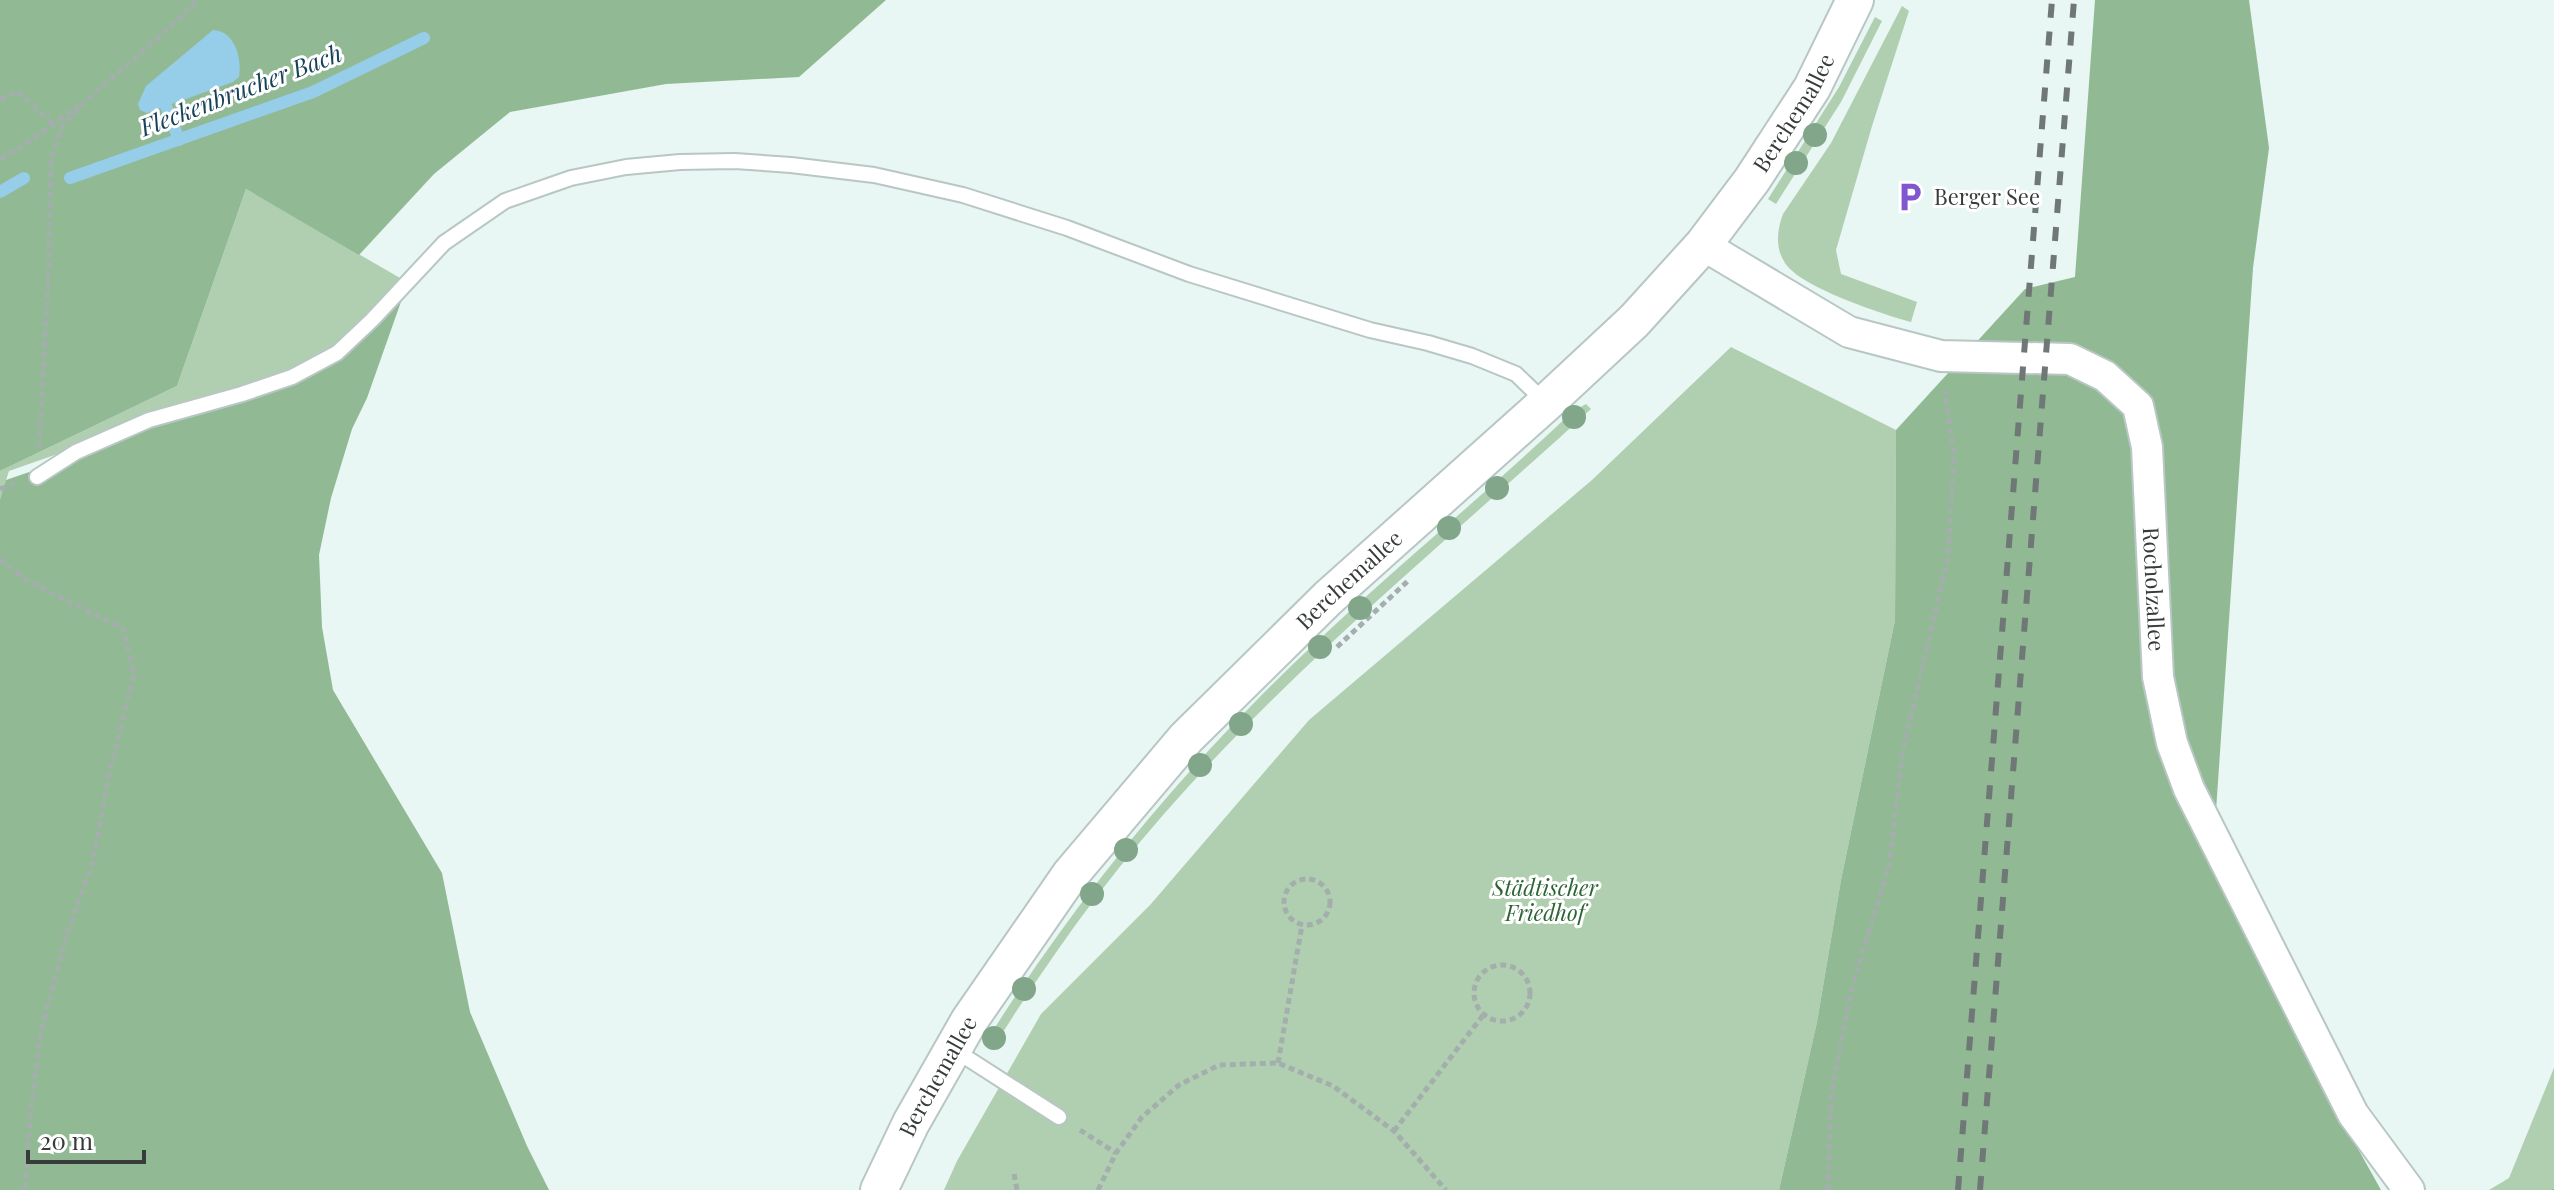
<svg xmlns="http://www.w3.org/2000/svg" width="2554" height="1190" font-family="'Playfair Display',serif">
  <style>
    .green { fill: #afcfb0 }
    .forest { fill: #91ba94 }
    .water { fill: #96cde9 }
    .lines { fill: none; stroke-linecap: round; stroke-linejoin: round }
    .stream { stroke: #96cde9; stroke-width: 12 }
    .service-casing { stroke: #b8c6c4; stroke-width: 18 }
    .minor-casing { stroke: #b8c6c4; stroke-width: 34 }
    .tertiary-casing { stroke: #b8c6c4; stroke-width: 40 }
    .path { stroke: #a4aeac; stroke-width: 5; stroke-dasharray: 6 4; stroke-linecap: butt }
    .service { stroke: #fff; stroke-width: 14 }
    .minor { stroke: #fff; stroke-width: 30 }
    .tertiary { stroke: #fff; stroke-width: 36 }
    .rail { stroke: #707877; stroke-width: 6; stroke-dasharray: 14 14; stroke-linecap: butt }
    .tree { fill: #81a68a }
    .labels { text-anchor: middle; stroke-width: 6; stroke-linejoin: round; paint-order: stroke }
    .street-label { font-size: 22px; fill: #373c3b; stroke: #fff }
    .poi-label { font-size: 22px; fill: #373c3b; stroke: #fff; text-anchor: start }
    .park-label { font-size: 22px; font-style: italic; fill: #2c6534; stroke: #fff }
    .water-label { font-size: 24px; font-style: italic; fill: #164358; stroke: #fff }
  </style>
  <rect width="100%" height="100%" fill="#e8f6f4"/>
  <g class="green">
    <path d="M1902 6 1909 11 1872 126 1836 250 1841 274 1917 302 1911 322C1882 314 1800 287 1785 263 1775 248 1777 230 1783 214L1831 143Z"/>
    <path d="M1875 17 1882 21 1841 102 1776 204 1768 199 1839 87Z"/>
    <path d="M246 189 407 282 372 320 327 352 291 372 9 471 0 499V471L177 386Z"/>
    <path d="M1731 347 1896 430 1895 620 1841 880 1817 1022 1779 1190H944L957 1161 1041 1014 1151 904 1309 720 1592 480Z"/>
    <path d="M1586 404 1591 409C1456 533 1313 650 1189 786 1115 866 1051 955 993 1048L985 1043C1062 921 1150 809 1251 706 1352 602 1467 512 1572 412Z"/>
    <path d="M2554 1068V1190H2489L2509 1178Z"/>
  </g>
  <g class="forest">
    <path d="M0 0H886L799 77 666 84 510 112 434 174 359 255 246 189 177 386 0 471Z"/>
    <path d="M2095 0H2249L2269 148 2253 268 2213 855 2314 1070 2381 1190H1779L1817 1022 1841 880 1895 620 1896 430 2025 289 2075 277Z"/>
    <path d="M403 296 367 398 352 429 331 498 319 555 322 627 333 690 442 873 470 1012 527 1146 549 1190H0V499L6 480 76 456 338 352Z"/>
  </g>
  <path class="water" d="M213 30C235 31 242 58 239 77L233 82 147 113 140 110 138 104 146 86Z"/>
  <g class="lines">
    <g class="stream">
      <path d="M166 106 179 140"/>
      <path d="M70 178 313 92 424 38"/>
      <path d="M0 192 24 178"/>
    </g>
    <g class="service-casing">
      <g id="service">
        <path d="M37 477 76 452 149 420 242 394 292 377 337 353 372 320 444 243 505 201 571 178 626 167 680 162 735 161 791 165 874 175 963 195 1067 228 1189 274 1370 330 1428 343 1472 356 1516 374 1546 403"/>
        <path d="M953 1049 1059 1117"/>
      </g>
    </g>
    <g class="minor-casing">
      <g id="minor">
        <path id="s1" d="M1703 245 1849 332 1941 356 2070 359 2105 376 2138 406 2147 447 2158 677 2172 743 2189 789 2353 1114 2409 1190"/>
      </g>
    </g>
    <g class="tertiary-casing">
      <g id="tertiary">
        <path id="s2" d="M879 1190 911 1123 969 1021 1070 875 1186 738 1328 598 1546 403 1634 321 1703 245 1752 180 1812 88 1855 0"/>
      </g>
    </g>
    <g class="path">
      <path d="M0 100 17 91 53 124"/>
      <path d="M0 159 25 145 79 105"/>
      <path d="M39 447 48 288 51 159 63 125 90 97 166 31 197 0"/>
      <path d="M0 489 14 484"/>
      <path d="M0 559 26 580 123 629 134 675 109 774 93 861 66 937 41 1031 31 1109 25 1190"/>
      <path d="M1337 647 1409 580"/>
      <circle cx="1307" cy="902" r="23"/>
      <circle cx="1502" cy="993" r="28"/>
      <path d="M1278 1063 1302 925"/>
      <path d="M1080 1130 1116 1153"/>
      <path d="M1394 1131 1484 1014"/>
      <path d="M1014 1174 1017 1190"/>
      <path d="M1098 1190 1116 1153 1142 1117 1179 1085 1219 1065 1278 1063 1333 1086 1394 1131 1446 1190"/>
      <path d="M1828 1190 1831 1095 1852 987 1889 866 1903 750 1948 558 1954 455 1945 390"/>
      <path d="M2554 1190V1189"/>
    </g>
    <use href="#service" class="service"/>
    <use href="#minor" class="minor"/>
    <use href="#tertiary" class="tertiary"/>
    <g class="rail">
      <path d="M1958 1190 2052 0"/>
      <path d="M1980 1190 2074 0"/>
    </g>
  </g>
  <g class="tree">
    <circle cx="1815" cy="135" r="12"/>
    <circle cx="1796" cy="163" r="12"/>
    <circle cx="1574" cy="417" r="12"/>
    <circle cx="1497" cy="488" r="12"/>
    <circle cx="1449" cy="528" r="12"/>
    <circle cx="1360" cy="608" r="12"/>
    <circle cx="1320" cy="647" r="12"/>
    <circle cx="1241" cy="724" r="12"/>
    <circle cx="1200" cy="765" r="12"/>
    <circle cx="1126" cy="850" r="12"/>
    <circle cx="1092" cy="894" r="12"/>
    <circle cx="1024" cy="989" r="12"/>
    <circle cx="994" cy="1038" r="12"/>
  </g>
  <defs>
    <g id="parking-bare" transform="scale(2.4)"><path d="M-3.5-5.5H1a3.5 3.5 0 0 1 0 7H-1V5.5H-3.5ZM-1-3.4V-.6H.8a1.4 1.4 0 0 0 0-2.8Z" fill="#8057d0" stroke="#fff" stroke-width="2.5" paint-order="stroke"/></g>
  </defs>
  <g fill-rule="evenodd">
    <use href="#parking-bare" x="1910" y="197"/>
  </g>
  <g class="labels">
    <g class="street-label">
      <text dy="8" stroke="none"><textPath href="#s2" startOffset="1424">Berchemallee</textPath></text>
      <text dy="8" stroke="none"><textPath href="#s2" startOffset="776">Berchemallee</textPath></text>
      <text dy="8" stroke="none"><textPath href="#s1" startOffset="662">Rocholzallee</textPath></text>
      <text dy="8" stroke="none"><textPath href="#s2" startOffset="128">Berchemallee</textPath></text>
    </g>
    <g class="poi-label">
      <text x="1934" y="205">Berger See</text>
    </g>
    <g class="park-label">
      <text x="1545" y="896">Städtischer<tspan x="1545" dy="25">Friedhof</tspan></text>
    </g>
    <g class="water-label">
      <text transform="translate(241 91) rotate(-21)" y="8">Fleckenbrucher Bach</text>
    </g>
  </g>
  <path d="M28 1150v12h116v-12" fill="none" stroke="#373c3b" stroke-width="4"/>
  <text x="40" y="1150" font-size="24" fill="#373c3b" stroke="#ffffff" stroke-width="6" paint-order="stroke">20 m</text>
</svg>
